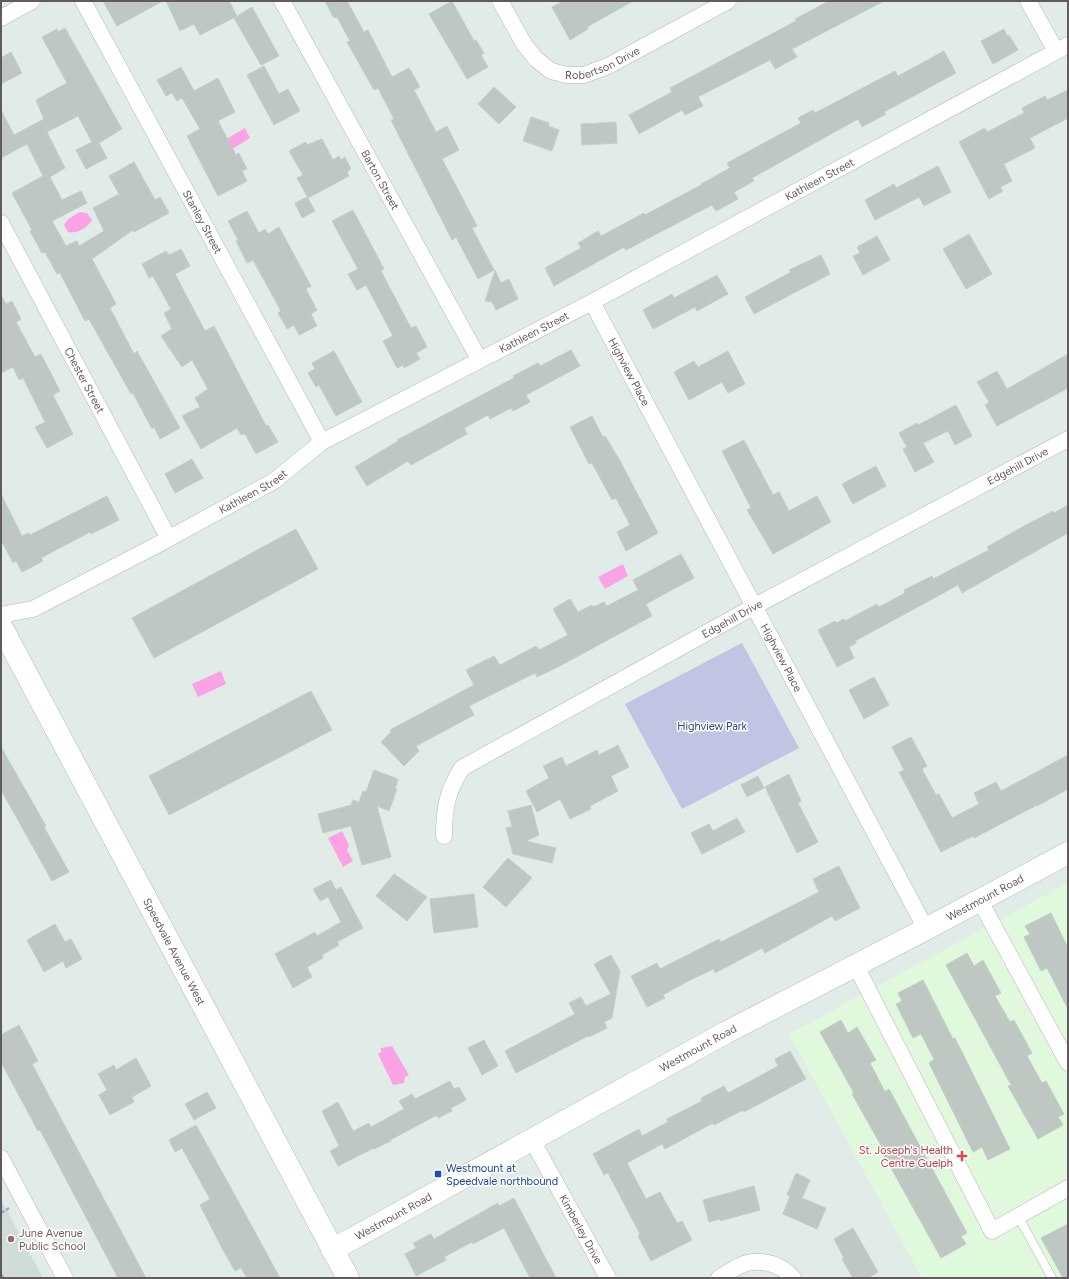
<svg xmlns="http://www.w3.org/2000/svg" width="1069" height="1279" font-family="Figtree,sans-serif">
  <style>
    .education { fill: #d0dcd7 }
    .medical { fill: #e0f9dd }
    .green { fill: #bfc5e3 }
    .water { fill: #fba3e4 }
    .building { fill: #bec7c2; stroke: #c0d0c8 }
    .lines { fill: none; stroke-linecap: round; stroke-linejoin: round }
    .lane-casing { stroke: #bbb4b8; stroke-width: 9 }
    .street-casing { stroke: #bbb4b8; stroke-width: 17 }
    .secondary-casing { stroke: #bdb5ba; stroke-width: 23 }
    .path { stroke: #a7a2d4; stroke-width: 2.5; stroke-dasharray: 4 2; stroke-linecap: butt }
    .lane { stroke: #fff; stroke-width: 8 }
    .street { stroke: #fff; stroke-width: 16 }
    .secondary { stroke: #fff; stroke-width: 22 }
    .health-dot { fill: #e0444e; stroke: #fff; stroke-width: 1.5 }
    .transit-dot { fill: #1a4fb4; stroke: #fff; stroke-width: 1.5 }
    .education-dot { fill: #8d6e63; stroke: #fff; stroke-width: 1.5 }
    .labels { text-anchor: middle; stroke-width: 3; stroke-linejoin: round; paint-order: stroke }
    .street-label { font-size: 11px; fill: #625a5f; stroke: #fff }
    .park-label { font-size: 11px; fill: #384282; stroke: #fff }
    .health-label { font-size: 11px; fill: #be3a42; stroke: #fff; text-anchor: end }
    .transit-label { font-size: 11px; fill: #164399; stroke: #fff; text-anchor: start }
    .education-label { font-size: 11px; fill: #785e54; stroke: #fff; text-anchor: start }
  </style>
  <rect width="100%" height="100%" fill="#e1ece8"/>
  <path class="education" d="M1 1200 43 1278H1Z"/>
  <path class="medical" d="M1068 883V1278H922L789 1034Z"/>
  <path class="green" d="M742 643 799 748 682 809 625 704Z"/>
  <g class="water">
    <path d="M245 128 250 138 229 151 223 141Z"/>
    <path d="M80 212 87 213 92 220C88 228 76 234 68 232L64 225 68 219Z"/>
    <path d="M623 564 628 576 605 589 598 577Z"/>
    <path d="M221 671 226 684 198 697 192 684Z"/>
    <path d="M342 831 349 845 347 850 353 861 343 867 328 838Z"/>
    <path d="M392 1046 409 1075 405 1077 404 1083 393 1085 378 1054 381 1052V1048Z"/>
  </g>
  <g class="building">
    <path d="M103 1H163L117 26Z"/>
    <path d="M166 1H229L237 16 200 35 194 24 180 31Z"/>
    <path d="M325 1H347L364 32 368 30 392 77 409 68 420 87 414 90 436 132 447 126 459 150 442 159 477 226 472 228 494 270 478 279 456 237 452 240 391 120 394 119 378 88 374 90 347 42 350 41 337 17 334 18Z"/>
    <path d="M452 1 474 41 476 40 484 53 481 55 488 67 467 79 429 14Z"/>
    <path d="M564 1H633L587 27 588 29 570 40 552 7Z"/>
    <path d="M829 1H884L792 49 797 57 775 69 770 60 698 97 703 106 685 115 682 110 639 134 629 115 672 92 670 88 796 21 795 19Z"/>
    <path d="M252 7 279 56 261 65 234 18Z"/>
    <path d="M65 28 122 129 99 143 107 158 86 169 76 150 92 142 78 116 47 132 65 168 50 177 62 200 81 191 87 203 52 221 66 246 77 241 79 246 104 231 93 208 119 194 109 176 134 162 155 200 160 197 169 213 134 232 133 230 92 259 116 304 110 308 134 354 137 351 180 428 160 439 154 427 152 429 133 393 131 394 89 319 85 321 60 273 57 274 45 252 42 253 30 231 32 230 12 193 43 176 27 144 1 158V110L14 135 44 119 36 100 67 83 42 37 57 29 58 32Z"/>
    <path d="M1004 29 1007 36 1009 35 1018 50 993 64 981 41Z"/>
    <path d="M944 51 956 73 884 112 886 114 862 127 858 119 752 178 754 181 734 192 738 199 716 211 712 205 626 250 624 247 554 286 545 268 581 248 578 243 598 231 601 236 644 213 645 215 701 185V184L730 168 727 163 801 123 798 118 813 110 815 113 895 71 898 76Z"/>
    <path d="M11 52 22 73 1 84V58Z"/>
    <path d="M264 66 279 94 288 89 300 111 274 125 247 75Z"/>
    <path d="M181 67 194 91 218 78 235 112 218 121 236 155 239 153 247 169 242 171 247 181 218 196 187 136 200 129 182 98 177 101 172 93 166 96 157 80Z"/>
    <path d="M494 87 516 107 499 124 478 104Z"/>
    <path d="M1068 90V118L1030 138 1035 148 1004 164 1012 181 1000 187 1003 191 989 199 959 142 985 128 987 132 1024 113 1022 108 1045 96 1047 100Z"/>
    <path d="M531 117 549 123 548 126 559 130 552 151 523 141Z"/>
    <path d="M616 122 617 143 582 145 581 124Z"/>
    <path d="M322 139 333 160 339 156 341 160 345 157 351 169 347 172 349 176 308 198 297 178 303 175 289 151 306 142 307 145Z"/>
    <path d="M938 166 951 192 924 206 919 197 875 220 865 200 894 184 896 188Z"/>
    <path d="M307 197 315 211 302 218 295 203Z"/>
    <path d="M353 210 384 269 381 271 411 328 416 326 427 347 416 353 420 359 404 368 403 365 397 368 383 341 393 336 366 285 357 290 348 274 358 269 332 221Z"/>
    <path d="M247 211 259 233 265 229 268 234 279 227 311 286 306 289 317 310 311 314 317 326 299 335 294 325 287 329 278 313 281 311 253 260 247 263 236 241 238 240 228 221Z"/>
    <path d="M969 234 992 274 966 289 943 249Z"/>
    <path d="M877 236 890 260 863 275 853 256 860 253 857 247Z"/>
    <path d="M181 249 190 266 175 274 205 331 214 326 266 426 268 425 278 442 256 454 245 434 241 435 237 428 201 449 182 416 200 407 195 398 208 389 192 360 182 367 161 336 172 329 164 313 171 309 153 276 149 278 142 264 166 251 169 255Z"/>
    <path d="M821 255 830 274 754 314 745 297 791 272 789 270Z"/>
    <path d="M495 270 501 283 509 279 518 299 496 310 492 302 485 301Z"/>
    <path d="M717 275 728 294 697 311 695 307 653 329 643 310 672 294 674 298Z"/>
    <path d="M1 295 6 304 12 301 21 319 16 322 35 357 41 354 60 391 53 395 73 434 47 448 35 427 45 422 23 378 19 380 13 367 1 373Z"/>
    <path d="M571 350 580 366 526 395 530 402 513 411 511 408 490 419 488 415 464 428 467 434 411 465 408 461 367 486 355 467 398 441 397 440 514 378 513 376 538 363 540 366Z"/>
    <path d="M334 351 362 402 336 416 319 385 316 387 308 373 315 369 312 363Z"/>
    <path d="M728 351 745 384 728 393 722 382 689 400 674 372 694 361 698 367Z"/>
    <path d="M1068 354V388L997 426 985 405 989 402 977 382 997 371 1007 389Z"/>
    <path d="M956 405 972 436 955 445 948 431 923 443 934 462 915 472 903 449 907 447 899 433 917 423 918 425Z"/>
    <path d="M592 416 603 437 605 436 619 459 658 533 626 551 617 532 630 525 616 498 612 500 592 463 589 464 570 427Z"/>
    <path d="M744 440 773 495 779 492 789 511 817 496 831 522 773 554 747 510 751 508 722 451Z"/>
    <path d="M192 459 203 478 175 493 165 474Z"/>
    <path d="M876 466 886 486 853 504 842 484Z"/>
    <path d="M1 494 22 536 29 533 30 535 107 496 119 520 91 534 90 532 41 558 43 561 22 572 16 561 13 563 1 540Z"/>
    <path d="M1068 505V533L962 593 958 585 855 641 856 643 849 647 854 658 837 667 818 630 835 621 836 623 844 619 845 621 877 604 879 607 905 593 904 590 932 576 933 579 989 550 987 547 1026 525 1053 511 1054 513Z"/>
    <path d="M296 529 318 569 154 658 132 618Z"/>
    <path d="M681 554 694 578 646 604 652 616 556 668 537 677 535 673 469 706 474 715 416 746 419 751 404 766 381 742 391 732 390 730 474 685 466 670 494 656 500 665 536 646 539 650 568 635 553 609 570 599 578 612 592 605 593 607 604 602 607 606 638 590 633 580Z"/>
    <path d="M874 677 889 705 864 719 849 690Z"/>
    <path d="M311 691 332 730 169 815 149 776Z"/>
    <path d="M911 737 927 766 922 769 936 795 939 794 952 818 979 804 974 793 996 782 1001 791 1068 755V789L1037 806V805L974 838 973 836 941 852 899 772 904 770 892 747Z"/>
    <path d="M618 745 629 767 611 776 618 791 590 806 591 809 570 819 560 799 537 812 526 791 549 778 543 766 562 757 566 766 597 750 599 755Z"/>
    <path d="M1 747 46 826 44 827 69 872 52 881 1 790Z"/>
    <path d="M374 770 398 779 395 789H397L389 811 377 806 391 857 362 865 351 826 323 833 318 814 351 805 353 800 359 802 363 791 366 792Z"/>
    <path d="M789 774 801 801 798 803 818 842 797 853 765 787Z"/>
    <path d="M758 776 764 788 747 797 741 785Z"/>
    <path d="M531 805 539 835 526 841 556 848 552 863 513 854 506 828 512 827 508 811Z"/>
    <path d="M737 818 745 832 702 854 691 833 709 824 713 831Z"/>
    <path d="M508 858 532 878 506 907 483 887Z"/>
    <path d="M839 866 860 908 835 921 832 916 765 953 762 948 715 973 714 969 690 980 663 995 665 998 647 1007 631 976 657 963 660 969 719 939 721 942 819 892 813 879Z"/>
    <path d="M394 874 427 897 407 921 376 896Z"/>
    <path d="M331 880 336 890 341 887 363 928 337 942 339 945 322 955 323 958 307 967 312 977 293 988 275 954 315 932 317 936 341 922 328 897 320 901 313 889Z"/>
    <path d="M474 894 478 927 434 933 430 899Z"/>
    <path d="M1051 913 1068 948V1009L1047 968 1041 971 1024 937 1030 934 1025 926Z"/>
    <path d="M55 924 65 942 71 939 82 959 66 968 63 961 44 972 27 940Z"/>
    <path d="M967 953 974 966 983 960 1001 993 995 996 1010 1022 1014 1020 1032 1053 1027 1056 1042 1083 1046 1081 1064 1114 1058 1117 1063 1125 1038 1139 1008 1086 1011 1085 946 965Z"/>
    <path d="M611 955 620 971 612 1018 604 1022 607 1028 589 1037 588 1036 516 1073 505 1051 575 1014 569 1003 581 997 586 1006 611 994 594 964Z"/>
    <path d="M923 980 953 1039 955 1038 1010 1149 988 1160 982 1147 973 1152 929 1063 934 1059 921 1034 913 1038 896 1004 902 1001 898 993Z"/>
    <path d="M841 1020 848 1033 857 1027 876 1060 870 1063 885 1092 889 1089 967 1233 961 1236 966 1244 941 1258 881 1150 883 1149 852 1094 854 1093 820 1032Z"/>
    <path d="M19 1025 38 1061 32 1064 146 1278H118L40 1130 38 1131 1 1062V1035Z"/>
    <path d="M484 1040 498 1066 482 1075 468 1048Z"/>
    <path d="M790 1051 806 1079 744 1112 743 1110 714 1125 713 1123 665 1149 662 1144 627 1163 646 1199 660 1192 677 1223 682 1221 692 1240 651 1261 638 1236 640 1234 608 1173 604 1175 593 1154 639 1129 642 1136 668 1122 667 1119 702 1101 701 1098 724 1086 728 1093 745 1084 778 1066 775 1059Z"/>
    <path d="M136 1058 151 1086 132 1097 134 1102 110 1115 99 1095 107 1090 98 1074 114 1065 116 1070Z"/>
    <path d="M450 1081 454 1089 459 1087 466 1100 451 1108 452 1111 438 1118 437 1115 390 1140 391 1141 374 1149V1148L338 1166 330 1151 339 1146 322 1111 338 1102 353 1131 369 1123 371 1127 404 1109 399 1101 412 1094 415 1099Z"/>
    <path d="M207 1092 216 1108 194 1120 185 1104Z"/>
    <path d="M196 1125 243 1210 280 1278H247L241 1268 235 1271 223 1250 200 1205 210 1199 182 1148 175 1152 169 1140Z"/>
    <path d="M796 1173 810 1180 802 1198 826 1208 817 1229 783 1214 790 1196 787 1195Z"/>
    <path d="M754 1186 760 1210 720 1221V1219L709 1222 703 1200Z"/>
    <path d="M514 1198 556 1278H530L504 1228 473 1244 472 1242 444 1257 446 1260 416 1276 405 1254 416 1248 413 1243 431 1234 434 1239 498 1203 499 1206Z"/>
    <path d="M1068 1224V1278H1063L1041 1238Z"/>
    <path d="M853 1228 878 1272 868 1278H853L842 1259 844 1258 834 1239Z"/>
  </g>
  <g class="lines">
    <g class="lane-casing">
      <path id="lane" d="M1018 1216 1052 1278"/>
    </g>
    <g class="street-casing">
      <g id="street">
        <path id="s1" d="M83 1 322 442"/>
        <path id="s2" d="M282 1 479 359"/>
        <path id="s3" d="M500 1 524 44 536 59 551 71 567 75H584L608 66 728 1"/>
        <path d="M1028 1 1056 51"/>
        <path d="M1 18 32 1"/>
        <path id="s4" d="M1 223 168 537"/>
        <path id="s5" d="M592 302 926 929"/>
        <path id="s6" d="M1 615 33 609 155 546 274 481 322 442 592 302 1068 45"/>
        <path id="s7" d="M444 836C444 808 447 792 462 768L755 606 1068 439"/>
        <path d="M980 901 1068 1063"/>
        <path d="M856 966 992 1231 1068 1188"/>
        <path id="s8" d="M531 1138 608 1278"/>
        <path d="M1 1158 65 1278"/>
        <path d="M719 1278C728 1273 738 1265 747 1263 765 1259 782 1265 793 1278"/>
      </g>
    </g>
    <g class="secondary-casing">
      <g id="secondary">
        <path id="s9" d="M1 626 348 1278"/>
        <path id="s10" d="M332 1250 725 1033 926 929 1068 853"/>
      </g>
    </g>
    <g class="path">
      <path d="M1 1213 9 1208"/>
      <path d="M1 1274 3 1278"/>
    </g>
    <use href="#lane" class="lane"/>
    <use href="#street" class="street"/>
    <use href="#secondary" class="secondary"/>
  </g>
  <path class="health-dot" d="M960 1150h4v4h4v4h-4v4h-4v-4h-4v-4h4z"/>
  <rect class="transit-dot" x="434" y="1170" width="8" height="8" rx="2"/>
  <circle class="education-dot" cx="11" cy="1239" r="4"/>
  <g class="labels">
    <g class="street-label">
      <text dy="4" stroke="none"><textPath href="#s3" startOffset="142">Robertson Drive</textPath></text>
      <text dy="4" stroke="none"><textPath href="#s6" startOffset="930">Kathleen Street</textPath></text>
      <text dy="4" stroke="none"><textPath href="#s2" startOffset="204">Barton Street</textPath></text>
      <text dy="4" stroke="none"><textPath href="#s1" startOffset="251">Stanley Street</textPath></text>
      <text dy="4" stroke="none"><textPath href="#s6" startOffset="606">Kathleen Street</textPath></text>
      <text dy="4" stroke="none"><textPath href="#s5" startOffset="79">Highview Place</textPath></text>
      <text dy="4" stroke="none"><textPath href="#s4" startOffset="178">Chester Street</textPath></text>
      <text dy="4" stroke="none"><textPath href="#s7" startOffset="704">Edgehill Drive</textPath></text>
      <text dy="4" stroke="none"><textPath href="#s6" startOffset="282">Kathleen Street</textPath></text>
      <text dy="4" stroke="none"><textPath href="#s7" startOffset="380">Edgehill Drive</textPath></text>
      <text dy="4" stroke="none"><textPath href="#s5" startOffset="403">Highview Place</textPath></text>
      <text dy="4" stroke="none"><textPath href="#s10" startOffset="742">Westmount Road</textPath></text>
      <text dy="4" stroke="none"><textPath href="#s9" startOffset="369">Speedvale Avenue West</textPath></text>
      <text dy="4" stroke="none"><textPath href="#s10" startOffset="418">Westmount Road</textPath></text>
      <text dy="4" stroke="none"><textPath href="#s10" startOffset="70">Westmount Road</textPath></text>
      <text dy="4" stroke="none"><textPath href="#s8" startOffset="104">Kimberley Drive</textPath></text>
    </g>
    <g class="park-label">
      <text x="712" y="730">Highview Park</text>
    </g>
    <g class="health-label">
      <text x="953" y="1154">St. Joseph's Health<tspan x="953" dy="13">Centre Guelph</tspan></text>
    </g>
    <g class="transit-label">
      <text x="446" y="1172">Westmount at<tspan x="446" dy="13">Speedvale northbound</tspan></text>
    </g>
    <g class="education-label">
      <text x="19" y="1237">June Avenue<tspan x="19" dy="13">Public School</tspan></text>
    </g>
  </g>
  <rect width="1069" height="1279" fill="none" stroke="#625a5f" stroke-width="4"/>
</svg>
